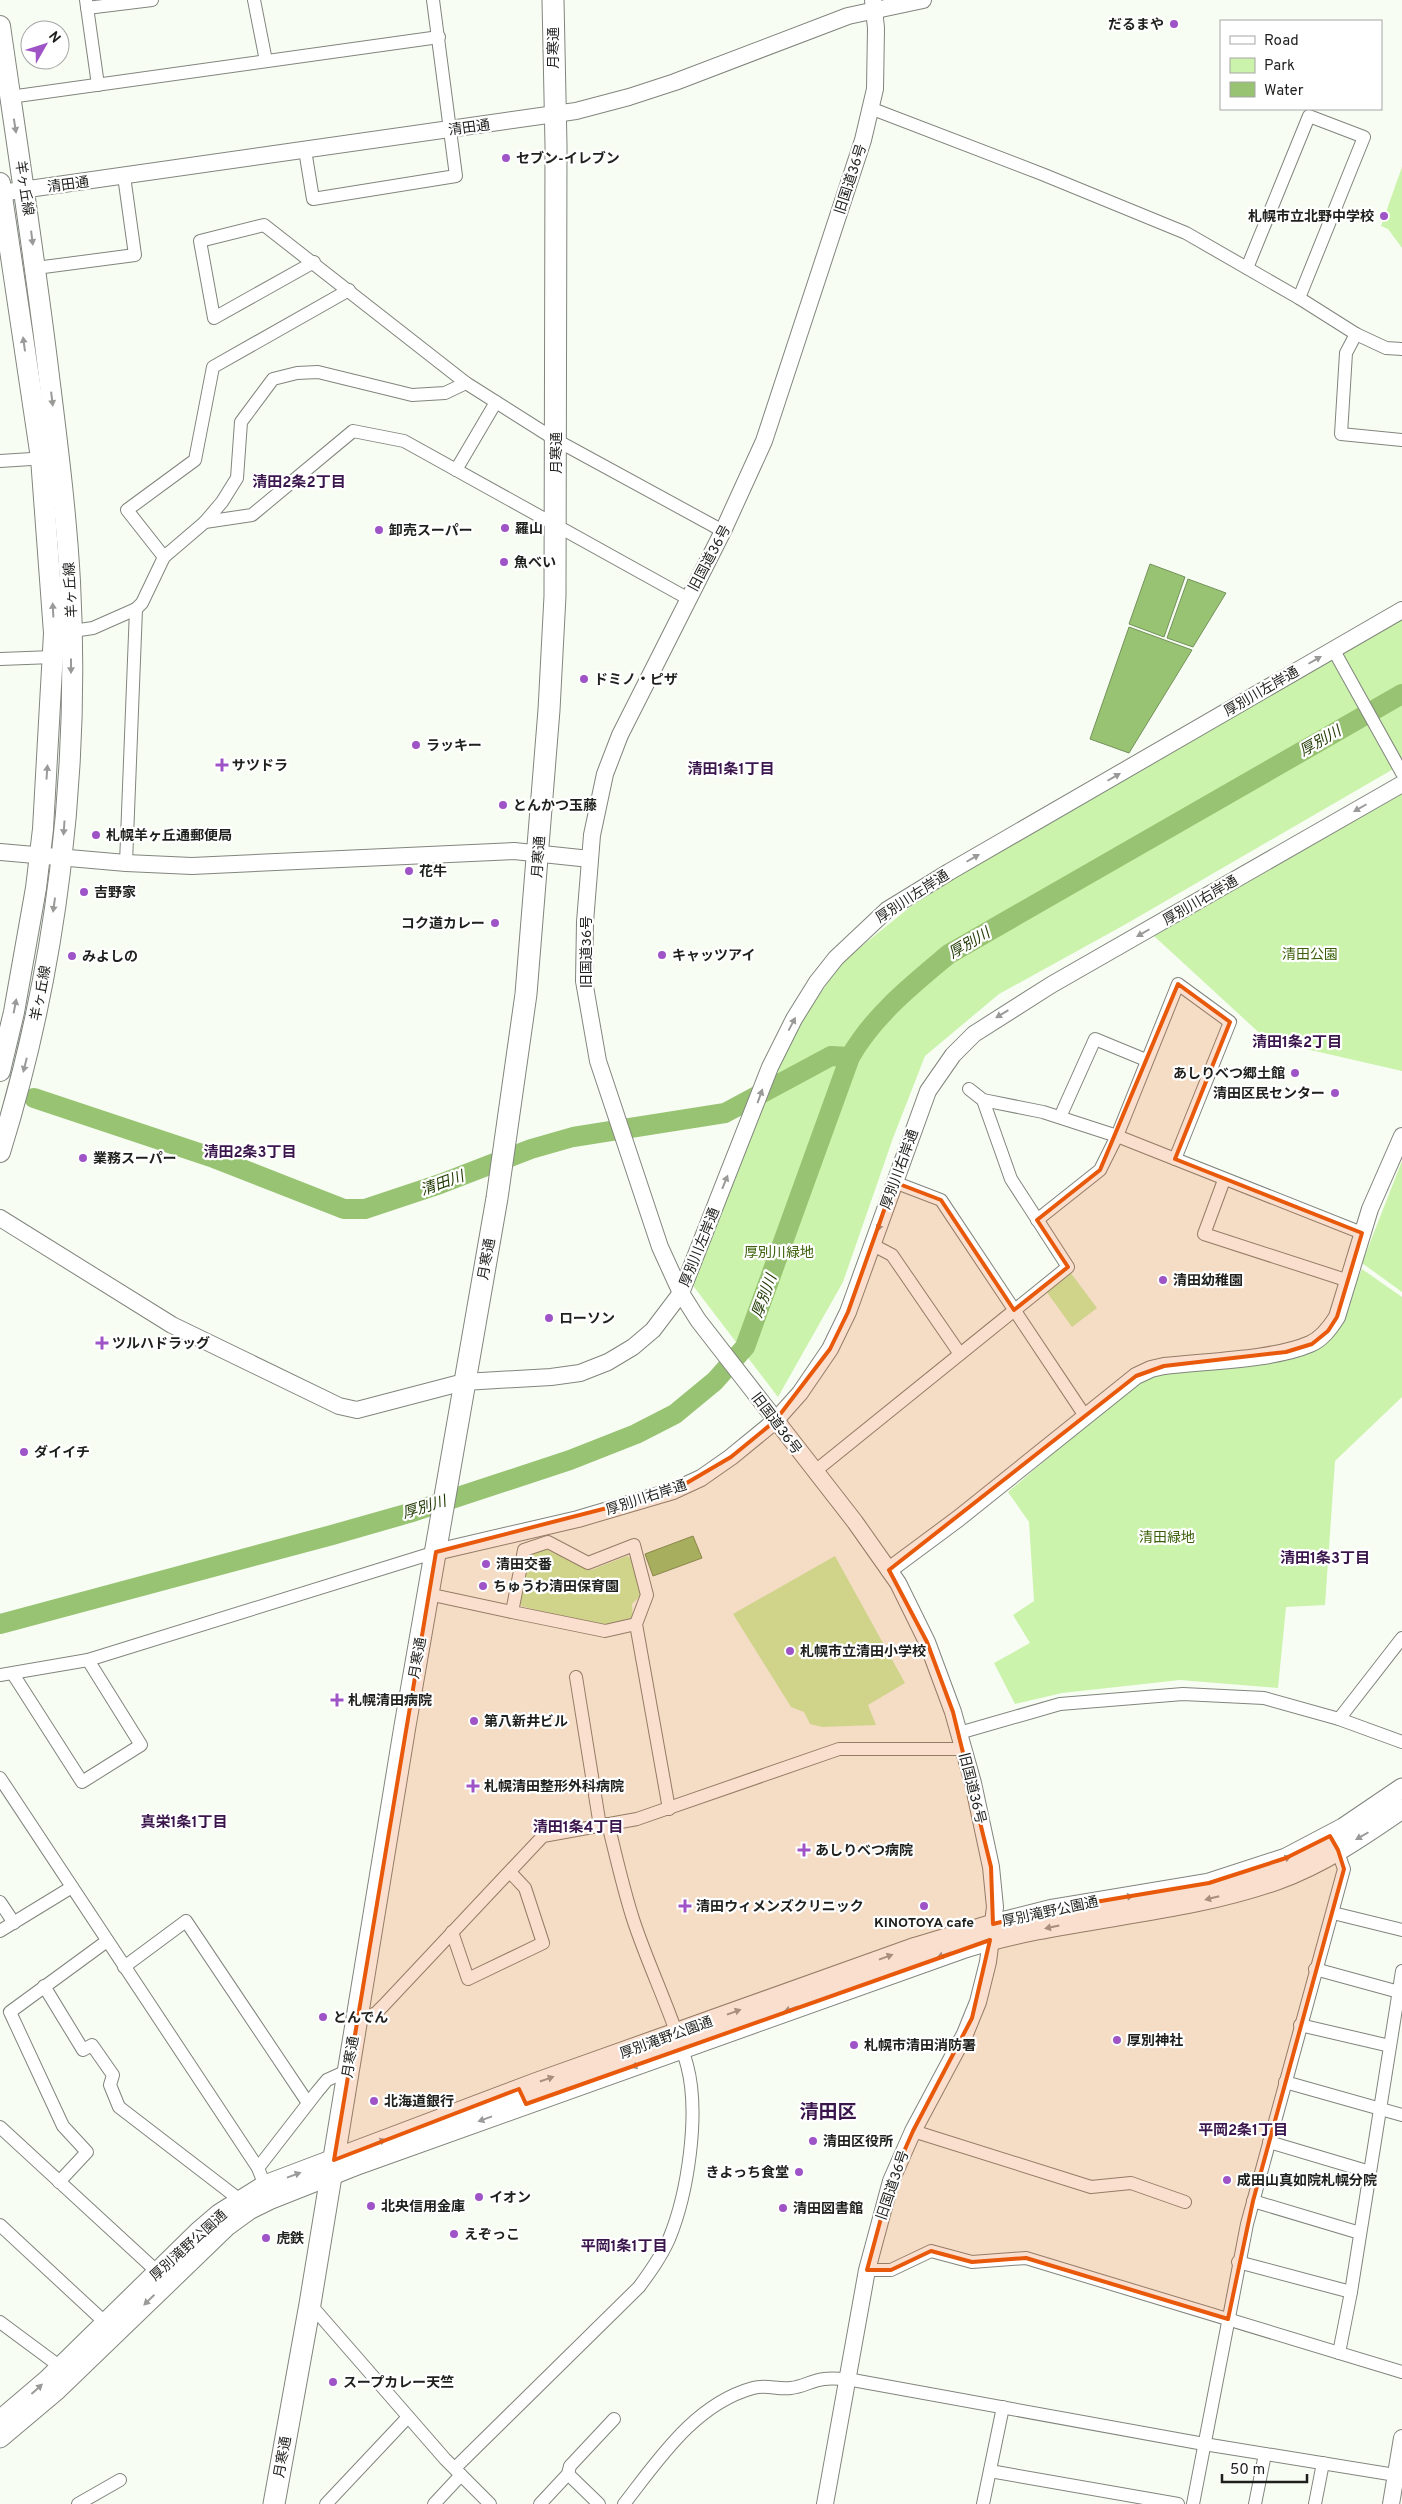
<svg xmlns="http://www.w3.org/2000/svg" width="1402" height="2504" font-family="Overpass,'Noto Sans JP',sans-serif">
  <style>
    .green { fill: #cbf3ab }
    .water { fill: #98c373; stroke: #739259 }
    .lines { fill: none; stroke-linecap: round; stroke-linejoin: round }
    .river { stroke: #98c373; stroke-width: 20 }
    .minor-casing { stroke: #81857d; stroke-width: 14 }
    .tertiary-casing { stroke: #81857d; stroke-width: 18 }
    .secondary-casing { stroke: #81857d; stroke-width: 21 }
    .primary-casing { stroke: #81857d; stroke-width: 22 }
    .trunk-casing { stroke: #81857d; stroke-width: 23 }
    .minor { stroke: #fff; stroke-width: 12 }
    .tertiary { stroke: #fff; stroke-width: 16 }
    .secondary { stroke: #fff; stroke-width: 19 }
    .primary { stroke: #fff; stroke-width: 20 }
    .trunk { stroke: #fff; stroke-width: 21 }
    .oneway { fill: #9a9b99 }
    .marked { fill: #e8590c; fill-opacity: 0.2; stroke: #e8590c; stroke-width: 4; stroke-linejoin: round }
    .poi-dot { fill: #9e54c7; stroke: #fff; stroke-width: 2 }
    .labels { text-anchor: middle; stroke-width: 4.5; stroke-linejoin: round; paint-order: stroke }
    .poi-label { font-size: 14px; font-weight: bold; fill: #1e201d; stroke: #fff; text-anchor: start }
    .street-label { font-size: 14px; fill: #1e201d; stroke: #fff }
    .park-label { font-size: 14px; fill: #3b6009; stroke: #fff }
    .neighbourhood-label { font-size: 15px; font-weight: bold; fill: #3a164d; stroke: #fff }
    .water-label { font-size: 15px; font-style: italic; fill: #1f3900; stroke: #fff }
    .district-label { font-size: 19px; font-weight: bold; fill: #3a164d; stroke: #fff }
  </style>
  <rect width="100%" height="100%" fill="#f8fdf4"/>
  <g class="green">
    <path d="M1402 167V248L1388 229 1381 226Z"/>
    <path d="M1402 616V764L1126 924 999 994 925 1056 893 1138 843 1282 778 1397 691 1283 791 1036 842 962 946 878Z"/>
    <path d="M1402 794V1071L1267 1040 1154 936Z"/>
    <path d="M1402 1161V1292L1362 1263Z"/>
    <path d="M1362 1269 1402 1297V1397L1335 1461 1325 1605 1286 1607 1278 1688 1180 1680 1062 1693 1015 1704 994 1663 1030 1643 1013 1615 1034 1601 1029 1522 1008 1492 1140 1379 1208 1366 1295 1357 1341 1326 1351 1292Z"/>
    <path d="M1070 1272 1097 1308 1072 1327 1046 1291Z"/>
    <path d="M543 1548 591 1570 627 1556 631 1558 641 1595 632 1604 633 1620 601 1627 521 1606 519 1600 527 1553Z"/>
    <path d="M835 1556 905 1683 868 1705 876 1725 822 1727 810 1724 804 1712 791 1707 733 1614Z"/>
  </g>
  <g class="water">
    <path d="M1150 564 1185 577 1164 637 1129 624Z"/>
    <path d="M1188 579 1226 593 1193 647 1167 638Z"/>
    <path d="M1129 627 1192 650 1129 753 1090 739Z"/>
    <path d="M693 1536 702 1558 653 1576 645 1554Z"/>
  </g>
  <g class="lines">
    <g class="river">
      <path d="M34 1098 211 1157 344 1209H365L440 1184 531 1149 573 1137 725 1113 831 1056 850 1057"/>
      <path d="M0 1624 332 1535 409 1513 570 1460 636 1434 675 1414 715 1381 745 1347 850 1057C874 1015 912 985 949 954L1402 694"/>
    </g>
    <g class="minor-casing">
      <g id="minor">
        <path d="M86 0 98 85"/>
        <path d="M254 0 266 61"/>
        <path d="M87 8 152 0"/>
        <path d="M10 97 439 37"/>
        <path d="M870 108 1042 174 1186 233 1299 298 1356 334 1386 348 1402 349"/>
        <path d="M305 150 313 199 456 176 433 0"/>
        <path d="M314 262 214 318 200 241 264 225 466 383 556 440 723 531"/>
        <path d="M36 268 135 255 124 176"/>
        <path d="M1247 268 1309 116 1364 137 1299 298"/>
        <path d="M1356 334 1346 353 1341 434 1402 440"/>
        <path d="M0 461 47 458"/>
        <path d="M456 470 496 402"/>
        <path d="M205 522 222 502 237 478 241 422 273 379 297 373 318 372 412 395 445 393 466 383"/>
        <path d="M164 557 127 510 195 460 213 367 349 290"/>
        <path d="M66 632 93 628 136 609 142 603 164 557 205 522 252 515 353 431 404 441 687 598"/>
        <path d="M1333 649 1402 773"/>
        <path d="M0 659 53 657"/>
        <path d="M126 863 136 609"/>
        <path d="M969 1089 983 1100 1043 1112 1117 1136 1362 1233"/>
        <path d="M1060 1117 1095 1039 1146 1060"/>
        <path d="M1224 1180 1204 1234 1349 1281"/>
        <path d="M894 1182 941 1200 1085 1416"/>
        <path d="M1037 1220 1100 1170 1117 1136 1178 984 1230 1022 1175 1159"/>
        <path d="M873 1245 892 1255 960 1354"/>
        <path d="M814 1472 1068 1267 1011 1179 983 1100"/>
        <path d="M428 1594 512 1612 524 1550 548 1542 588 1563 634 1545 647 1595 636 1624 669 1809"/>
        <path d="M512 1612 605 1631 636 1624"/>
        <path d="M13 1674 82 1782 141 1745 88 1660"/>
        <path d="M0 1675 88 1660 436 1552"/>
        <path d="M576 1677 600 1826"/>
        <path d="M1339 1719 1402 1638"/>
        <path d="M959 1733 1060 1704 1183 1694 1264 1698 1339 1719 1402 1742"/>
        <path d="M0 1778 258 2168 267 2191"/>
        <path d="M0 1902 14 1923"/>
        <path d="M1333 1913 1402 1930"/>
        <path d="M0 1931 72 1887"/>
        <path d="M452 1932 468 1979 543 1943 525 1888 510 1872"/>
        <path d="M124 1967 186 1921 308 2103"/>
        <path d="M1315 1969 1399 1992"/>
        <path d="M44 1986 83 2050 92 2045 113 2075 110 2085 119 2107 240 2200"/>
        <path d="M356 2021 376 2013 384 2005 543 1836 637 1819 839 1749H964"/>
        <path d="M1300 2025 1390 2046"/>
        <path d="M1285 2082 1402 2115"/>
        <path d="M0 2127 163 2277"/>
        <path d="M913 2131 1091 2187 1131 2183 1185 2202"/>
        <path d="M1269 2142 1370 2172"/>
        <path d="M258 2168 317 2092 327 2080 347 2071"/>
        <path d="M59 2182 87 2152 63 2126 10 2012 107 1941"/>
        <path d="M1253 2201 1360 2233"/>
        <path d="M0 2225 110 2327"/>
        <path d="M1238 2262 1351 2292"/>
        <path d="M867 2270H891L931 2251 972 2262 1026 2258 1402 2372"/>
        <path d="M310 2304 445 2459 490 2504"/>
        <path d="M0 2322 66 2371"/>
        <path d="M1339 2353 1351 2292 1402 1971"/>
        <path d="M455 2468 639 2287C650 2272 661 2257 669 2239 688 2193 700 2113 687 2065 673 2015 649 1968 633 1919 623 1888 616 1856 608 1824"/>
        <path d="M990 2471 1178 2504"/>
        <path d="M568 2474 599 2504"/>
        <path d="M78 2504 120 2480"/>
        <path d="M326 2504 408 2417"/>
        <path d="M434 2504 461 2475"/>
        <path d="M540 2504 568 2474 570 2466 614 2419"/>
        <path d="M624 2504C659 2459 695 2404 753 2388 766 2384 778 2390 791 2388 802 2387 813 2380 824 2379 831 2378 840 2379 847 2379L1204 2444 1402 2476"/>
        <path d="M983 2504 1003 2407"/>
        <path d="M1193 2504 1247 2224 1344 1869 1335 1844"/>
        <path d="M1255 2504 1265 2454"/>
        <path d="M1315 2504 1323 2463"/>
      </g>
    </g>
    <g class="tertiary-casing">
      <g id="tertiary">
        <path d="M0 193 576 111 629 97 675 82 848 16 923 0"/>
        <path d="M0 852 126 863 192 866 514 851 590 859"/>
        <path d="M0 1218 172 1325 339 1406 357 1410 464 1382 551 1377 580 1373 608 1362 633 1347 653 1330 681 1293 770 1067 794 1019 817 982 836 958 887 910 949 872 1402 610"/>
        <path d="M436 1552 578 1519 673 1491 701 1478 731 1457 775 1421 800 1393 830 1349 848 1312 928 1091 953 1055 974 1034 1051 985 1402 784"/>
        <path d="M889 1570 959 1518 1136 1376 1151 1369 1164 1366C1206 1361 1273 1360 1310 1344 1322 1339 1330 1328 1337 1317L1370 1209 1402 1136"/>
        <path d="M825 2504 867 2270 891 2181 913 2131 965 2034 978 2002 988 1962 995 1907 991 1867 973 1783 953 1712 927 1642 898 1583 855 1522 698 1320 681 1293 660 1247 598 1061 584 981 585 922 592 835 605 774 620 735 723 531 764 441 863 140 875 89 876 28 873 0"/>
        <path d="M1391 2504 1402 2438"/>
      </g>
    </g>
    <g class="secondary-casing">
      <g id="secondary">
        <path d="M0 2420 47 2380 198 2232 219 2214 265 2185 535 2083 916 1947 993 1924 1053 1909 1209 1883 1286 1858 1343 1828 1402 1788"/>
        <path d="M0 2438 57 2390 227 2226 249 2210 269 2200 360 2164 962 1949C1065 1916 1175 1916 1277 1880 1322 1864 1363 1836 1402 1809"/>
      </g>
    </g>
    <g class="primary-casing">
      <g id="primary">
        <path d="M0 26C16 137 33 248 47 360 56 434 66 508 70 582 80 773 57 969 0 1152"/>
        <path d="M0 183 41 458 54 633 43 829 36 888 14 1012 0 1071"/>
      </g>
    </g>
    <g class="trunk-casing">
      <path id="trunk" d="M274 2504 310 2304 405 1726 497 1198 526 994 549 710 555 596 556 145 553 0"/>
    </g>
    <use href="#minor" class="minor"/>
    <use href="#tertiary" class="tertiary"/>
    <use href="#secondary" class="secondary"/>
    <use href="#primary" class="primary"/>
    <use href="#trunk" class="trunk"/>
  </g>
  <defs><path id="oneway-solid" d="M-6-.8H1V-3.2L6.5 0L1 3.2V.8H-6Z" transform="scale(1.25)"/></defs>
  <g class="oneway">
    <use href="#oneway-solid" transform="translate(15 126) rotate(81)"/>
    <use href="#oneway-solid" transform="translate(32 238) rotate(83)"/>
    <use href="#oneway-solid" transform="translate(24 344) rotate(-98)"/>
    <use href="#oneway-solid" transform="translate(52 399) rotate(83)"/>
    <use href="#oneway-solid" transform="translate(53 610) rotate(-93)"/>
    <use href="#oneway-solid" transform="translate(1315 660) rotate(-30)"/>
    <use href="#oneway-solid" transform="translate(71 666) rotate(90)"/>
    <use href="#oneway-solid" transform="translate(47 772) rotate(-86)"/>
    <use href="#oneway-solid" transform="translate(1114 777) rotate(-30)"/>
    <use href="#oneway-solid" transform="translate(1360 808) rotate(150)"/>
    <use href="#oneway-solid" transform="translate(64 828) rotate(94)"/>
    <use href="#oneway-solid" transform="translate(973 858) rotate(-30)"/>
    <use href="#oneway-solid" transform="translate(54 905) rotate(98)"/>
    <use href="#oneway-solid" transform="translate(1143 933) rotate(150)"/>
    <use href="#oneway-solid" transform="translate(15 1006) rotate(-79)"/>
    <use href="#oneway-solid" transform="translate(1002 1014) rotate(149)"/>
    <use href="#oneway-solid" transform="translate(792 1024) rotate(-62)"/>
    <use href="#oneway-solid" transform="translate(25 1065) rotate(104)"/>
    <use href="#oneway-solid" transform="translate(760 1096) rotate(-70)"/>
    <use href="#oneway-solid" transform="translate(725 1182) rotate(-68)"/>
    <use href="#oneway-solid" transform="translate(880 1224) rotate(108)"/>
    <use href="#oneway-solid" transform="translate(1362 1836) rotate(150)"/>
    <use href="#oneway-solid" transform="translate(1284 1859) rotate(-22)"/>
    <use href="#oneway-solid" transform="translate(1126 1897) rotate(-9)"/>
    <use href="#oneway-solid" transform="translate(1212 1898) rotate(166)"/>
    <use href="#oneway-solid" transform="translate(1052 1927) rotate(168)"/>
    <use href="#oneway-solid" transform="translate(944 1955) rotate(161)"/>
    <use href="#oneway-solid" transform="translate(886 1957) rotate(-20)"/>
    <use href="#oneway-solid" transform="translate(791 2009) rotate(160)"/>
    <use href="#oneway-solid" transform="translate(734 2012) rotate(-20)"/>
    <use href="#oneway-solid" transform="translate(638 2065) rotate(160)"/>
    <use href="#oneway-solid" transform="translate(547 2079) rotate(-19)"/>
    <use href="#oneway-solid" transform="translate(485 2119) rotate(160)"/>
    <use href="#oneway-solid" transform="translate(379 2142) rotate(-21)"/>
    <use href="#oneway-solid" transform="translate(294 2175) rotate(-20)"/>
    <use href="#oneway-solid" transform="translate(149 2300) rotate(136)"/>
    <use href="#oneway-solid" transform="translate(37 2389) rotate(-42)"/>
  </g>
  <path class="marked" d="M1178 984 1230 1022 1175 1159 1362 1233 1337 1317 1328 1331 1312 1344 1286 1352 1164 1366 1136 1376 889 1570 927 1642 953 1712 991 1867 993 1924 1053 1909 1209 1883 1286 1858 1330 1836 1338 1850 1344 1869 1253 2201 1228 2319 1026 2258 972 2262 931 2251 891 2270H867L891 2181 913 2131 972 2018 990 1940 526 2104 519 2089 334 2160 436 1552 673 1491 731 1457 775 1421 830 1349 848 1312 894 1182 941 1200 1014 1310 1068 1267 1037 1220 1100 1170Z"/>
  <g class="poi-dot">
    <circle cx="1174" cy="24" r="5"/>
    <circle cx="506" cy="158" r="5"/>
    <circle cx="1384" cy="216" r="5"/>
    <circle cx="505" cy="528" r="5"/>
    <circle cx="379" cy="530" r="5"/>
    <circle cx="504" cy="562" r="5"/>
    <circle cx="584" cy="679" r="5"/>
    <circle cx="416" cy="745" r="5"/>
    <path d="M219.5 757.5h5v5h5v5h-5v5h-5v-5h-5v-5h5z"/>
    <circle cx="503" cy="805" r="5"/>
    <circle cx="96" cy="835" r="5"/>
    <circle cx="409" cy="871" r="5"/>
    <circle cx="84" cy="892" r="5"/>
    <circle cx="495" cy="923" r="5"/>
    <circle cx="662" cy="955" r="5"/>
    <circle cx="72" cy="956" r="5"/>
    <circle cx="1295" cy="1073" r="5"/>
    <circle cx="1335" cy="1093" r="5"/>
    <circle cx="83" cy="1158" r="5"/>
    <circle cx="1163" cy="1280" r="5"/>
    <circle cx="549" cy="1318" r="5"/>
    <path d="M99.5 1335.5h5v5h5v5h-5v5h-5v-5h-5v-5h5z"/>
    <circle cx="24" cy="1452" r="5"/>
    <circle cx="486" cy="1564" r="5"/>
    <circle cx="483" cy="1586" r="5"/>
    <circle cx="790" cy="1651" r="5"/>
    <path d="M334.5 1692.5h5v5h5v5h-5v5h-5v-5h-5v-5h5z"/>
    <circle cx="474" cy="1721" r="5"/>
    <path d="M470.5 1778.5h5v5h5v5h-5v5h-5v-5h-5v-5h5z"/>
    <path d="M801.5 1842.5h5v5h5v5h-5v5h-5v-5h-5v-5h5z"/>
    <path d="M682.5 1898.5h5v5h5v5h-5v5h-5v-5h-5v-5h5z"/>
    <circle cx="924" cy="1906" r="5"/>
    <circle cx="323" cy="2017" r="5"/>
    <circle cx="1117" cy="2040" r="5"/>
    <circle cx="854" cy="2045" r="5"/>
    <circle cx="374" cy="2101" r="5"/>
    <circle cx="813" cy="2141" r="5"/>
    <circle cx="799" cy="2172" r="5"/>
    <circle cx="1227" cy="2180" r="5"/>
    <circle cx="479" cy="2197" r="5"/>
    <circle cx="371" cy="2206" r="5"/>
    <circle cx="783" cy="2208" r="5"/>
    <circle cx="454" cy="2234" r="5"/>
    <circle cx="266" cy="2238" r="5"/>
    <circle cx="333" cy="2382" r="5"/>
  </g>
  <g class="labels">
    <g class="poi-label">
      <text x="1164" y="29" text-anchor="end">だるまや</text>
      <text x="516" y="163">セブン-イレブン</text>
      <text x="1374" y="221" text-anchor="end">札幌市立北野中学校</text>
      <text x="515" y="533">羅山</text>
      <text x="389" y="535">卸売スーパー</text>
      <text x="514" y="567">魚べい</text>
      <text x="594" y="684">ドミノ・ピザ</text>
      <text x="426" y="750">ラッキー</text>
      <text x="232" y="770">サツドラ</text>
      <text x="513" y="810">とんかつ玉藤</text>
      <text x="106" y="840">札幌羊ヶ丘通郵便局</text>
      <text x="419" y="876">花牛</text>
      <text x="94" y="897">吉野家</text>
      <text x="485" y="928" text-anchor="end">コク道カレー</text>
      <text x="672" y="960">キャッツアイ</text>
      <text x="82" y="961">みよしの</text>
      <text x="1285" y="1078" text-anchor="end">あしりべつ郷土館</text>
      <text x="1325" y="1098" text-anchor="end">清田区民センター</text>
      <text x="93" y="1163">業務スーパー</text>
      <text x="1173" y="1285">清田幼稚園</text>
      <text x="559" y="1323">ローソン</text>
      <text x="112" y="1348">ツルハドラッグ</text>
      <text x="34" y="1457">ダイイチ</text>
      <text x="496" y="1569">清田交番</text>
      <text x="493" y="1591">ちゅうわ清田保育園</text>
      <text x="800" y="1656">札幌市立清田小学校</text>
      <text x="348" y="1705">札幌清田病院</text>
      <text x="484" y="1726">第八新井ビル</text>
      <text x="484" y="1791">札幌清田整形外科病院</text>
      <text x="815" y="1855">あしりべつ病院</text>
      <text x="696" y="1911">清田ウィメンズクリニック</text>
      <text x="924" y="1927" text-anchor="middle">KINOTOYA cafe</text>
      <text x="333" y="2022">とんでん</text>
      <text x="1127" y="2045">厚別神社</text>
      <text x="864" y="2050">札幌市清田消防署</text>
      <text x="384" y="2106">北海道銀行</text>
      <text x="823" y="2146">清田区役所</text>
      <text x="789" y="2177" text-anchor="end">きよっち食堂</text>
      <text x="1237" y="2185">成田山真如院札幌分院</text>
      <text x="489" y="2202">イオン</text>
      <text x="381" y="2211">北央信用金庫</text>
      <text x="793" y="2213">清田図書館</text>
      <text x="464" y="2239">えぞっこ</text>
      <text x="276" y="2243">虎鉄</text>
      <text x="343" y="2387">スープカレー天竺</text>
    </g>
    <g class="street-label">
      <text transform="translate(553 48) rotate(-90)" y="5">月寒通</text>
      <text transform="translate(469 127) rotate(-8)" y="5">清田通</text>
      <text transform="translate(850 179) rotate(-72)" y="5">旧国道36号</text>
      <text transform="translate(68 184) rotate(-8)" y="5">清田通</text>
      <text transform="translate(25 188) rotate(81)" y="5">羊ヶ丘線</text>
      <text transform="translate(556 453) rotate(-90)" y="5">月寒通</text>
      <text transform="translate(709 558) rotate(-62)" y="5">旧国道36号</text>
      <text transform="translate(70 590) rotate(-93)" y="5">羊ヶ丘線</text>
      <text transform="translate(1261 691) rotate(-30)" y="5">厚別川左岸通</text>
      <text transform="translate(538 857) rotate(-86)" y="5">月寒通</text>
      <text transform="translate(912 896) rotate(-33)" y="5">厚別川左岸通</text>
      <text transform="translate(1200 900) rotate(-30)" y="5">厚別川右岸通</text>
      <text transform="translate(586 952) rotate(-90)" y="5">旧国道36号</text>
      <text transform="translate(40 993) rotate(-79)" y="5">羊ヶ丘線</text>
      <text transform="translate(899 1169) rotate(-70)" y="5">厚別川右岸通</text>
      <text transform="translate(699 1247) rotate(-68)" y="5">厚別川左岸通</text>
      <text transform="translate(486 1259) rotate(-80)" y="5">月寒通</text>
      <text transform="translate(777 1423) rotate(53)" y="5">旧国道36号</text>
      <text transform="translate(646 1497) rotate(-18)" y="5">厚別川右岸通</text>
      <text transform="translate(417 1658) rotate(-80)" y="5">月寒通</text>
      <text transform="translate(973 1788) rotate(76)" y="5">旧国道36号</text>
      <text transform="translate(1050 1911) rotate(-12)" y="5">厚別滝野公園通</text>
      <text transform="translate(666 2037) rotate(-20)" y="5">厚別滝野公園通</text>
      <text transform="translate(350 2057) rotate(-81)" y="5">月寒通</text>
      <text transform="translate(892 2185) rotate(-71)" y="5">旧国道36号</text>
      <text transform="translate(188 2245) rotate(-42)" y="5">厚別滝野公園通</text>
      <text transform="translate(282 2457) rotate(-80)" y="5">月寒通</text>
    </g>
    <g class="park-label">
      <text x="1310" y="959">清田公園</text>
      <text x="779" y="1257">厚別川緑地</text>
      <text x="1167" y="1542">清田緑地</text>
    </g>
    <g class="neighbourhood-label">
      <text x="299" y="487">清田2条2丁目</text>
      <text x="731" y="774">清田1条1丁目</text>
      <text x="1297" y="1047">清田1条2丁目</text>
      <text x="250" y="1157">清田2条3丁目</text>
      <text x="1325" y="1563">清田1条3丁目</text>
      <text x="184" y="1827">真栄1条1丁目</text>
      <text x="578" y="1832">清田1条4丁目</text>
      <text x="1243" y="2135">平岡2条1丁目</text>
      <text x="624" y="2251">平岡1条1丁目</text>
    </g>
    <g class="water-label">
      <text transform="translate(1320 741) rotate(-30)" y="5">厚別川</text>
      <text transform="translate(969 943) rotate(-31)" y="5">厚別川</text>
      <text transform="translate(442 1183) rotate(-20)" y="5">清田川</text>
      <text transform="translate(764 1296) rotate(-70)" y="5">厚別川</text>
      <text transform="translate(424 1507) rotate(-17)" y="5">厚別川</text>
    </g>
    <g class="district-label">
      <text x="828" y="2118">清田区</text>
    </g>
  </g>
  <rect x="1220" y="20" width="162" height="90" fill="#ffffff" stroke="#a5a6a5"/>
  <rect x="1230" y="36" width="25" height="8" fill="#ffffff" stroke="#a5a6a5"/>
  <text x="1264" y="45" font-size="15" fill="#1e201d">Road</text>
  <rect x="1230" y="58" width="25" height="15" fill="#cbf3ab" stroke="#a5a6a5"/>
  <text x="1264" y="70" font-size="15" fill="#1e201d">Park</text>
  <rect x="1230" y="82" width="25" height="15" fill="#98c373" stroke="#a5a6a5"/>
  <text x="1264" y="95" font-size="15" fill="#1e201d">Water</text>
  <g transform="translate(45 45) rotate(51)"><circle r="24" fill="#ffffff" stroke="#a5a6a5"/>
  <path d="M0-4L9 19L0 12L-9 19Z" fill="#9e54c7"/>
  <text y="-8" font-size="14" font-weight="bold" text-anchor="middle" fill="#1e201d">N</text>
  </g>
  <path d="M1222 2474v8h85v-8" fill="none" stroke="#1e201d" stroke-width="2.5"/>
  <text x="1230" y="2474" font-size="15" fill="#1e201d" stroke="#ffffff" stroke-width="4" paint-order="stroke">50 m</text>
</svg>
